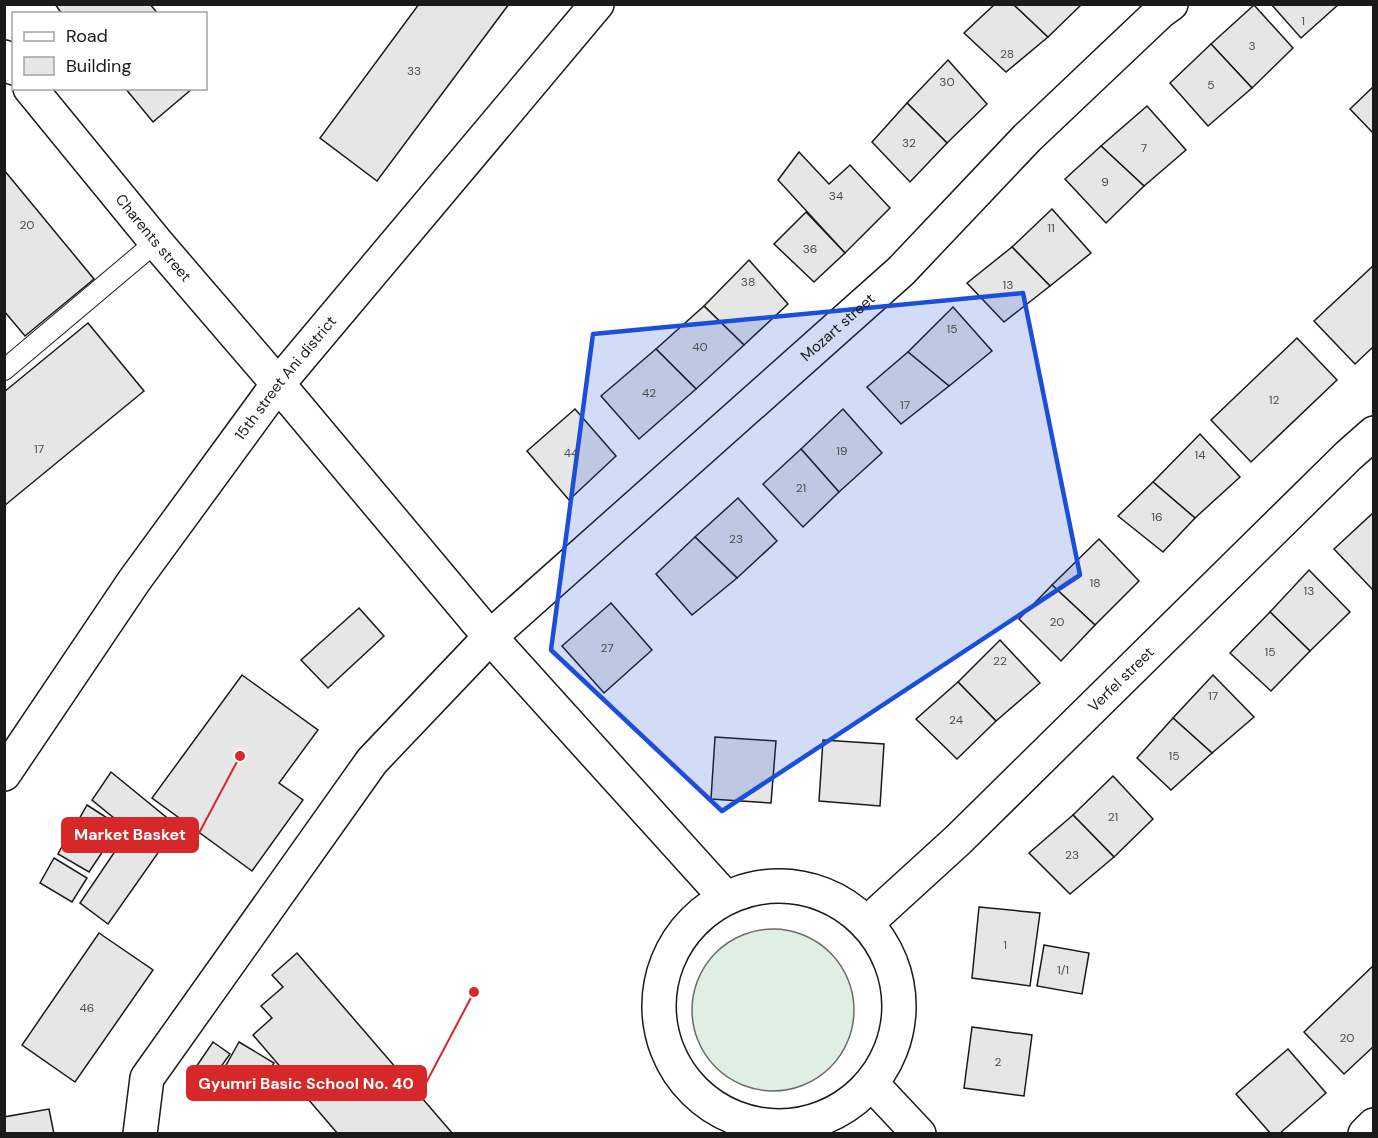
<svg xmlns="http://www.w3.org/2000/svg" width="1378" height="1138" font-family="'DM Sans',sans-serif">
  <style>
    .green { fill: #e0efe3; stroke: #6a6a6a; stroke-width: 1.5 }
    .building { fill: #e6e6e6; stroke: #1a1a1a; stroke-width: 1.5 }
    .lines { fill: none; stroke-linecap: round; stroke-linejoin: round }
    .service-casing { stroke: #1a1a1a; stroke-width: 22 }
    .minor-casing { stroke: #1a1a1a; stroke-width: 36 }
    .service { stroke: #fff; stroke-width: 20 }
    .minor { stroke: #fff; stroke-width: 33 }
    .marked { fill: #1d4ed8; fill-opacity: 0.2; stroke: #1d4ed8; stroke-width: 4.5; stroke-linejoin: round }
    .labels { text-anchor: middle; stroke-width: 4.5; stroke-linejoin: round; paint-order: stroke }
    .number-label { font-size: 12px; fill: #4d4d4d }
    .street-label { font-size: 15px; fill: #1a1a1a; stroke: #fff }
    .leader { fill: none; stroke: #d62828; stroke-width: 2 }
    .callout-dot { fill: #d62828; stroke: #fff; stroke-width: 2 }
    .callout { fill: #d62828; stroke: #d62828; stroke-width: 2 }
    .callout-label { font-size: 16px; text-anchor: middle; font-weight: bold; fill: #fff }
  </style>
  <rect width="100%" height="100%" fill="#fff"/>
  <circle class="green" cx="773" cy="1010" r="81"/>
  <g class="building">
    <path d="M55 4H150L158 14H62Z"/>
    <path d="M419 4H509L377 181 320 138Z"/>
    <path d="M995 4H1013L1048 37 1006 72 964 33Z"/>
    <path d="M1013 4H1082L1048 37Z"/>
    <path d="M1271 4H1339L1301 38Z"/>
    <path d="M1254 5 1293 48 1252 88 1211 44Z"/>
    <path d="M1211 44 1252 88 1208 126 1170 83Z"/>
    <path d="M948 60 987 104 947 143 907 103Z"/>
    <path d="M1374 86V132L1373 133 1350 109Z"/>
    <path d="M125 88H193L153 122Z"/>
    <path d="M907 103 947 143 910 182 872 142Z"/>
    <path d="M1147 106 1186 150 1144 186 1101 146Z"/>
    <path d="M1101 146 1144 186 1106 223 1065 179Z"/>
    <path d="M799 152 829 184 850 165 890 208 845 253 778 180Z"/>
    <path d="M4 170 94 279 25 336 4 311Z"/>
    <path d="M1052 209 1091 253 1050 286 1012 247Z"/>
    <path d="M806 212 845 253 814 282 774 244Z"/>
    <path d="M1012 247 1050 286 1004 322 967 283Z"/>
    <path d="M749 260 788 304 744 345 704 306Z"/>
    <path d="M1374 265V346L1355 364 1314 321Z"/>
    <path d="M704 306 744 345 696 389 656 349Z"/>
    <path d="M953 307 992 351 949 386 908 352Z"/>
    <path d="M88 323 144 391 4 506V392Z"/>
    <path d="M1297 338 1337 380 1251 462 1211 420Z"/>
    <path d="M656 349 696 389 639 439 601 396Z"/>
    <path d="M908 352 949 386 901 424 867 387Z"/>
    <path d="M575 409 616 456 569 500 527 451Z"/>
    <path d="M843 409 882 453 839 492 801 449Z"/>
    <path d="M1200 434 1240 477 1195 518 1153 482Z"/>
    <path d="M801 449 839 492 803 527 763 484Z"/>
    <path d="M1153 482 1195 518 1163 552 1118 516Z"/>
    <path d="M738 498 777 541 737 578 695 537Z"/>
    <path d="M1374 512V587L1372 589 1334 549Z"/>
    <path d="M695 537 737 578 692 615 656 574Z"/>
    <path d="M1099 539 1139 581 1095 625 1052 585Z"/>
    <path d="M1309 570 1350 612 1310 651 1270 612Z"/>
    <path d="M1052 585 1095 625 1061 661 1019 619Z"/>
    <path d="M611 603 652 650 604 693 562 646Z"/>
    <path d="M359 608 384 636 328 688 301 660Z"/>
    <path d="M1270 612 1310 651 1271 691 1230 653Z"/>
    <path d="M1000 640 1040 683 996 721 958 682Z"/>
    <path d="M242 675 318 730 279 783 303 800 252 871 152 798Z"/>
    <path d="M1213 675 1254 717 1212 753 1173 718Z"/>
    <path d="M958 682 996 721 957 759 916 719Z"/>
    <path d="M1173 718 1212 753 1171 790 1137 758Z"/>
    <path d="M715 737 776 741 771 803 711 799Z"/>
    <path d="M823 740 884 744 880 806 819 801Z"/>
    <path d="M111 772 177 826 108 924 80 903 124 838 130 831 92 800Z"/>
    <path d="M1113 776 1153 819 1114 857 1073 815Z"/>
    <path d="M87 805 118 825 108 840 78 821Z"/>
    <path d="M1073 815 1114 857 1070 894 1029 853Z"/>
    <path d="M74 824 107 845 89 872 58 854Z"/>
    <path d="M54 858 87 878 72 902 40 883Z"/>
    <path d="M979 907 1040 913 1030 986 972 978Z"/>
    <path d="M99 933 153 970 75 1082 22 1045Z"/>
    <path d="M1044 945 1089 953 1082 994 1037 986Z"/>
    <path d="M297 953 453 1134H338L253 1035 272 1018 261 1006 283 987 272 975Z"/>
    <path d="M1374 965V1046L1344 1074 1304 1032Z"/>
    <path d="M972 1027 1032 1035 1024 1096 964 1088Z"/>
    <path d="M213 1042 230 1054 220 1068 239 1082 233 1092 196 1067Z"/>
    <path d="M239 1042 274 1063 259 1087 225 1067Z"/>
    <path d="M1288 1049 1326 1093 1279 1134H1271L1236 1094Z"/>
    <path d="M49 1109 54 1134H4V1117Z"/>
  </g>
  <g class="lines">
    <g class="service-casing">
      <path id="service" d="M4 370 156 242"/>
    </g>
    <g class="minor-casing">
      <g id="minor">
        <path d="M4 57 14 68"/>
        <path id="s1" d="M30 88 156 242 278 384 490 637 725 897"/>
        <path id="s2" d="M4 774 134 581 278 384 597 4"/>
        <circle cx="779" cy="1006" r="120"/>
        <path id="s3" d="M867 923 958 840 1348 456 1374 433"/>
        <path d="M872 1084 919 1134"/>
        <path id="s4" d="M140 1134 147 1078 372 761 490 637 901 271 1027 138 1160 12 1171 4"/>
        <path d="M1365 1134 1374 1125"/>
      </g>
    </g>
    <use href="#service" class="service"/>
    <use href="#minor" class="minor"/>
  </g>
  <path class="marked" d="M1023 293 1080 575 722 811 551 650 593 334Z"/>
  <g class="labels">
    <g class="number-label">
      <text x="1303" y="25">1</text>
      <text x="1252" y="50">3</text>
      <text x="1007" y="58">28</text>
      <text x="414" y="75">33</text>
      <text x="947" y="86">30</text>
      <text x="1211" y="89">5</text>
      <text x="909" y="147">32</text>
      <text x="1144" y="152">7</text>
      <text x="1105" y="186">9</text>
      <text x="836" y="200">34</text>
      <text x="27" y="229">20</text>
      <text x="1051" y="232">11</text>
      <text x="810" y="253">36</text>
      <text x="748" y="286">38</text>
      <text x="1008" y="289">13</text>
      <text x="952" y="333">15</text>
      <text x="700" y="351">40</text>
      <text x="649" y="397">42</text>
      <text x="1274" y="404">12</text>
      <text x="905" y="409">17</text>
      <text x="39" y="453">17</text>
      <text x="842" y="455">19</text>
      <text x="571" y="457">44</text>
      <text x="1200" y="459">14</text>
      <text x="801" y="492">21</text>
      <text x="1157" y="521">16</text>
      <text x="736" y="543">23</text>
      <text x="1095" y="587">18</text>
      <text x="1309" y="595">13</text>
      <text x="1057" y="626">20</text>
      <text x="607" y="652">27</text>
      <text x="1270" y="656">15</text>
      <text x="1000" y="665">22</text>
      <text x="1213" y="700">17</text>
      <text x="956" y="724">24</text>
      <text x="1174" y="760">15</text>
      <text x="1113" y="821">21</text>
      <text x="1072" y="859">23</text>
      <text x="1005" y="949">1</text>
      <text x="1063" y="974">1/1</text>
      <text x="87" y="1012">46</text>
      <text x="1347" y="1042">20</text>
      <text x="998" y="1066">2</text>
    </g>
    <g class="street-label">
      <text dy="5" stroke="none"><textPath href="#s1" startOffset="194">Charents street</textPath></text>
      <text dy="5" stroke="none"><textPath href="#s4" startOffset="1082">Mozart street</textPath></text>
      <text dy="5" stroke="none"><textPath href="#s2" startOffset="486">15th street Ani district</textPath></text>
      <text dy="5" stroke="none"><textPath href="#s3" startOffset="352">Verfel street</textPath></text>
    </g>
  </g>
  <path class="leader" d="M240 756L198 835M474 992L426 1083"/>
  <g class="callout-dot">
    <circle cx="240" cy="756" r="6"/>
    <circle cx="474" cy="992" r="6"/>
  </g>
  <g class="callout">
    <rect x="62" y="818" width="136" height="34" rx="6"/>
    <rect x="187" y="1066" width="239" height="34" rx="6"/>
  </g>
  <g class="callout-label">
    <text x="130" y="840">Market Basket</text>
    <text x="306" y="1089">Gyumri Basic School No. 40</text>
  </g>
  <rect width="1378" height="1138" fill="none" stroke="#1a1a1a" stroke-width="12"/>
  <rect x="12" y="12" width="195" height="78" fill="#ffffff" stroke="#a3a3a3" stroke-width="1.5"/>
  <rect x="24" y="32" width="30" height="9" fill="#ffffff" stroke="#a3a3a3" stroke-width="1.5"/>
  <text x="66" y="42" font-size="18" fill="#1a1a1a">Road</text>
  <rect x="24" y="57" width="30" height="18" fill="#e6e6e6" stroke="#a3a3a3" stroke-width="1.5"/>
  <text x="66" y="72" font-size="18" fill="#1a1a1a">Building</text>
</svg>
